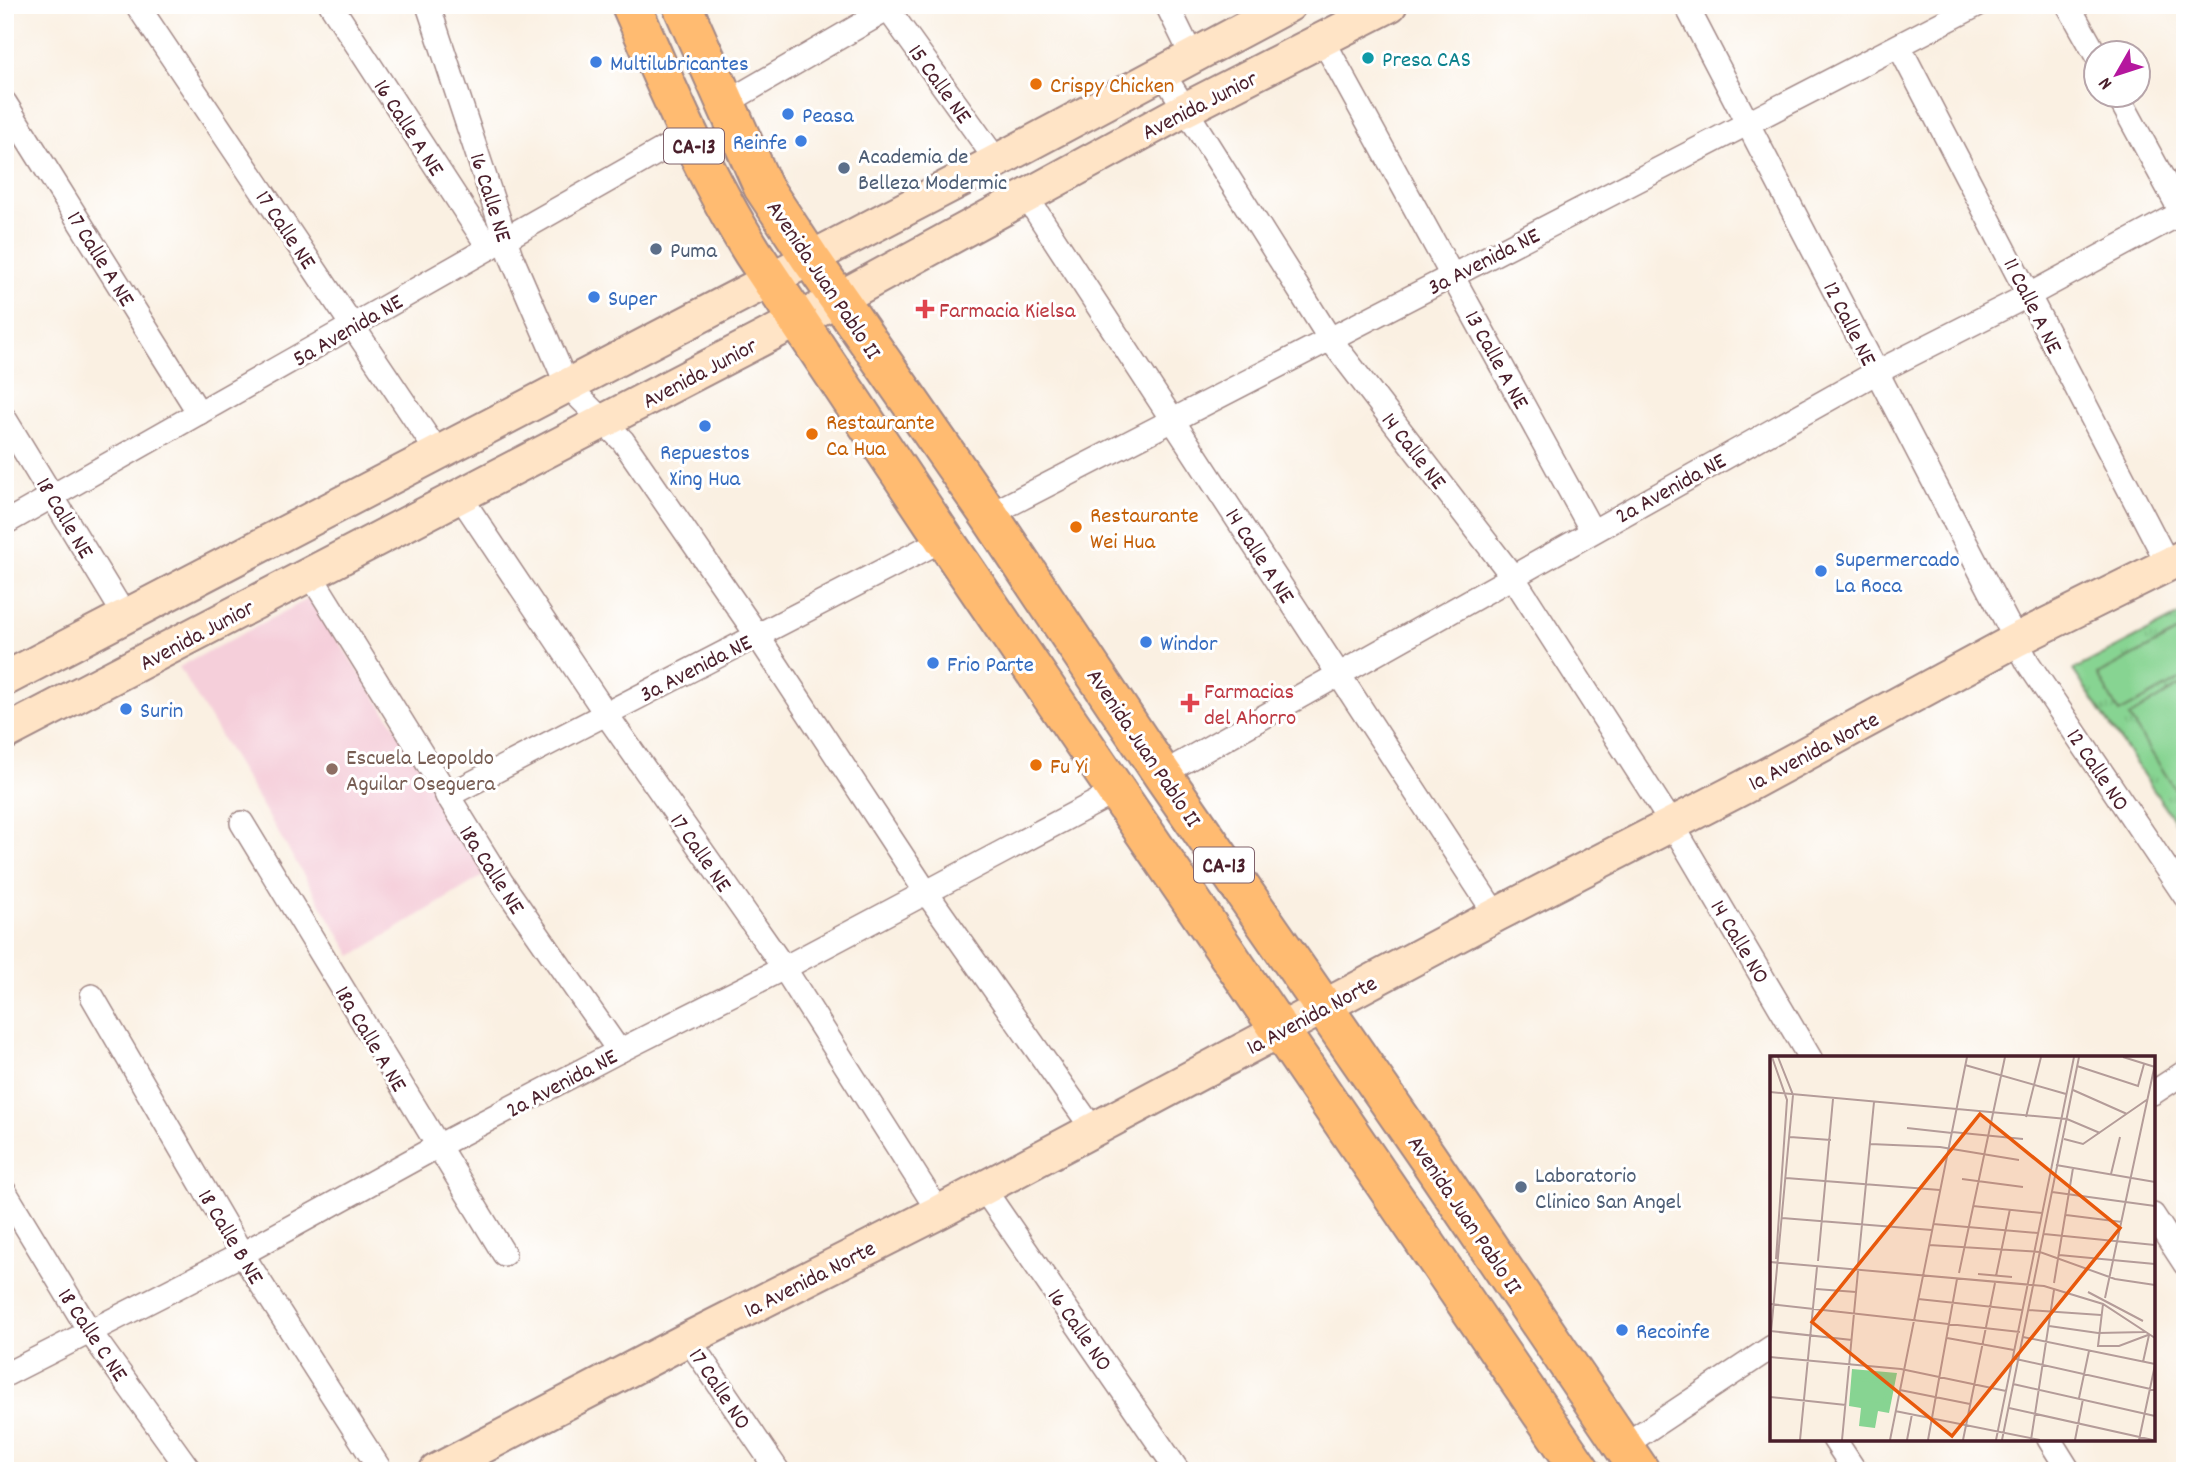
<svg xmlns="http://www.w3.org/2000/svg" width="2190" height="1476" font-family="Dekko,sans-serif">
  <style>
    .built { fill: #f5cfda }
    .grass { fill: url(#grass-tufts); stroke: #687a5e; stroke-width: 2 }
    .pitch { fill: #87d492; stroke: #687a5e; stroke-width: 2 }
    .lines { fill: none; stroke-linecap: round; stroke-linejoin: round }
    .street-casing { stroke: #a28886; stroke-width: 26 }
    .secondary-casing { stroke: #a28886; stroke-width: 37 }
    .highway-casing { stroke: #a28886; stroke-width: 42 }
    .street { stroke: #fff; stroke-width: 23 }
    .secondary { stroke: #ffe4c6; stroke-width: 33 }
    .highway { stroke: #ffbb71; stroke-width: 38 }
    .culture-dot { fill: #0f9aa8; stroke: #fff; stroke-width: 2.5 }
    .shop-dot { fill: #3f7fe0; stroke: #fff; stroke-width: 2.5 }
    .food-dot { fill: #e8710a; stroke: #fff; stroke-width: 2.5 }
    .service-dot { fill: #5c6f8a; stroke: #fff; stroke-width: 2.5 }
    .health-dot { fill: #e0444e; stroke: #fff; stroke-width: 2.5 }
    .education-dot { fill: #8d6e63; stroke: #fff; stroke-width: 2.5 }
    .labels { text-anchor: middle; stroke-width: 6; stroke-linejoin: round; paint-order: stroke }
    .shield { fill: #fff; stroke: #80626b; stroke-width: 2 }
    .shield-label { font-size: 21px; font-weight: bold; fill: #4a1f2b }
    .culture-label { font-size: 23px; fill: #0d838f; stroke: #fff; text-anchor: start }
    .shop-label { font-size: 23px; fill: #366cbe; stroke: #fff; text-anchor: start }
    .street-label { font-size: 23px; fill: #4a1f2b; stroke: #fff }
    .food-label { font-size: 23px; fill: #c56008; stroke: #fff; text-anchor: start }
    .service-label { font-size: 23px; fill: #4e5e75; stroke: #fff; text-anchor: start }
    .health-label { font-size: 23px; fill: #be3a42; stroke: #fff; text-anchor: start }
    .education-label { font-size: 23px; fill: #785e54; stroke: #fff; text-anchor: start }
    .inset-road { fill: none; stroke: #b49c99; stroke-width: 2 }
    .view { fill: #e8590c; fill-opacity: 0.15; stroke: #e8590c; stroke-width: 3.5 }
    .inset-edge { fill: none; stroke: #4a1f2b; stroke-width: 3.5 }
  </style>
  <defs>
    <pattern id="grass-tufts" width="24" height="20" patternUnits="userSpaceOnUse" patternTransform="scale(1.75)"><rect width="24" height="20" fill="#87d492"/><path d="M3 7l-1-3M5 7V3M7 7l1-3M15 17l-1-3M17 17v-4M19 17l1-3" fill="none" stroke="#76b67e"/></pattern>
  </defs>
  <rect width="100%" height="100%" fill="#fff"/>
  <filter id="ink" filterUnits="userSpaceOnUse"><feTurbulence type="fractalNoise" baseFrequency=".0143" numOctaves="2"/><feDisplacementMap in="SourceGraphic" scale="14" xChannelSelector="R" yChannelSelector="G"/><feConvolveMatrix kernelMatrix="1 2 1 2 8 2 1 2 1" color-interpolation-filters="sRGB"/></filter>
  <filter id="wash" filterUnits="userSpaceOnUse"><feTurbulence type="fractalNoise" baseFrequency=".00686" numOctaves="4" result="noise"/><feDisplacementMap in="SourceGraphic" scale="28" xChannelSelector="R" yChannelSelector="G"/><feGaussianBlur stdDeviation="1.57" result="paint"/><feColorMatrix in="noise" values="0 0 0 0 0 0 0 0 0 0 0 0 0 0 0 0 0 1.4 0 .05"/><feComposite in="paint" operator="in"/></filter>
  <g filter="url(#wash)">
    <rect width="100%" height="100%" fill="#faf0e2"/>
    <path class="built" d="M310 598 491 871 352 956 179 667Z"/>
    <path class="grass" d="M2185 612V837L2073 670Z"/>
    <g class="pitch">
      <path d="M2185 628V677L2119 713 2098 675Z"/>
      <path d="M2179 686 2185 696V805L2129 717Z"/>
    </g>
  </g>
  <g filter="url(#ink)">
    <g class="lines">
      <g class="street-casing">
        <g id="street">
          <path d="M137 5 438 453"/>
          <path d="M331 5 489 248"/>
          <path d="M428 5 511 256 567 385 623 441 757 635 926 892 1092 1128"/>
          <path d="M885 5 997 161"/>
          <path d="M1167 5 1192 56"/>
          <path d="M1686 5 2028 663 2185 896"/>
          <path d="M2068 5 2096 55"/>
          <path d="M1323 40 1592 531"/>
          <path d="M1899 46 2168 564"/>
          <path d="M1162 72 1330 339 1513 577 1672 824 1810 1058"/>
          <path d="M2117 94 2185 219"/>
          <path d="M5 103 199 413"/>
          <path d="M726 103 895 5"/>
          <path d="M1026 196 1496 915"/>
          <path d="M5 419 125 616"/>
          <path d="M460 496 606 714 784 968 939 1212"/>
          <path d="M989 515 1977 5"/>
          <path d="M5 523 688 135"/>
          <path d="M310 574 502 883 619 1051"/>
          <path d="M1162 774 1877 372 2029 295 2185 211"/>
          <path d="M447 796 944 539"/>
          <path d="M242 823 504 1254"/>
          <path d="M92 996 242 1254 381 1471"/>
          <path d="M2153 1093 2185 1072"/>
          <path d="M983 1188 1178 1471"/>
          <path d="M5 1192 90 1332 190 1471"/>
          <path d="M2153 1215 2185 1264"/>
          <path d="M688 1339 778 1471"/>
          <path d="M5 1375 242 1254 438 1146 619 1051 784 968 1117 791"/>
          <path d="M1834 1439 1855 1471"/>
          <path d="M2049 1439 2069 1471"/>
          <path d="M1623 1446 1772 1347"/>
        </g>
      </g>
      <g class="secondary-casing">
        <g id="secondary">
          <path d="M5 679 997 161 1289 5"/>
          <path d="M5 733 838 299 1184 110 1390 5"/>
          <path d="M436 1471 688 1339 939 1212 1496 915 1744 787 2016 640 2185 556"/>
        </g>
      </g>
      <g class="highway-casing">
        <g id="highway">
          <path d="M631 5C668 90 704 175 753 253L944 539 1581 1471"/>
          <path d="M682 5 763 187 810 258 989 515 1162 774 1428 1158 1640 1471"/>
        </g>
      </g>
      <use href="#street" class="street"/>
      <use href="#secondary" class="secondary"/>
      <use href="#highway" class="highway"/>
    </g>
  </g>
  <circle class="culture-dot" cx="1368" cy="58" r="7"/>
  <g class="shop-dot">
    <circle cx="596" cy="62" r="7"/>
    <circle cx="788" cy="114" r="7"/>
    <circle cx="801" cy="141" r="7"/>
    <circle cx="594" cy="297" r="7"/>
    <circle cx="705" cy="426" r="7"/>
    <circle cx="1821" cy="571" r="7"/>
    <circle cx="1146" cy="642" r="7"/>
    <circle cx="933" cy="663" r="7"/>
    <circle cx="126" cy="709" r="7"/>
    <circle cx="1622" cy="1330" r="7"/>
  </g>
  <g class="food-dot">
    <circle cx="1036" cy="84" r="7"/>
    <circle cx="812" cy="434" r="7"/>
    <circle cx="1076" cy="527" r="7"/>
    <circle cx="1036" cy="765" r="7"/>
  </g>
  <g class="service-dot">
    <circle cx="844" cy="168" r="7"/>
    <circle cx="656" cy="249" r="7"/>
    <circle cx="1521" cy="1187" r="7"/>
  </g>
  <g class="health-dot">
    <path d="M921.5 298.5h7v7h7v7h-7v7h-7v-7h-7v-7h7z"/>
    <path d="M1186.5 692.5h7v7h7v7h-7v7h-7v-7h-7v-7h7z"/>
  </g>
  <circle class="education-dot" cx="332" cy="769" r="7"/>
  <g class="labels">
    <g class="shield">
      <rect x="664" y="128.5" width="60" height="35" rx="5"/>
      <rect x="1194" y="847.5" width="60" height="35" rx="5"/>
    </g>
    <g class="shield-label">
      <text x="694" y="153">CA-13</text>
      <text x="1224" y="872">CA-13</text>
    </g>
    <g class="culture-label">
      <text x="1382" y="66">Presa CAS</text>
    </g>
    <g class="shop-label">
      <text x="610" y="70">Multilubricantes</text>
      <text x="802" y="122">Peasa</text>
      <text x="787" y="149" text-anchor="end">Reinfe</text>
      <text x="608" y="305">Super</text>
      <text x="705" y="459" text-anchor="middle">Repuestos<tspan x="705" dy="26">Xing Hua</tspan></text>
      <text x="1835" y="566">Supermercado<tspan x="1835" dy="26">La Roca</tspan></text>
      <text x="1160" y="650">Windor</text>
      <text x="947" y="671">Frio Parte</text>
      <text x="140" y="717">Surin</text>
      <text x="1636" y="1338">Recoinfe</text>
    </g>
    <g class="street-label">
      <text transform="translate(941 83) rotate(54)" y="8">15 Calle NE</text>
      <text transform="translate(1199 104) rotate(-27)" y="8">Avenida Junior</text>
      <text transform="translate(410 127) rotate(57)" y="8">16 Calle A NE</text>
      <text transform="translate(492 197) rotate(72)" y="8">16 Calle NE</text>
      <text transform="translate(287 229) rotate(56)" y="8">17 Calle NE</text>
      <text transform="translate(102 258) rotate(58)" y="8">17 Calle A NE</text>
      <text transform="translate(1483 260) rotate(-27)" y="8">3a Avenida NE</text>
      <text transform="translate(825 279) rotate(56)" y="8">Avenida Juan Pablo II</text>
      <text transform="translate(2034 305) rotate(63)" y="8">11 Calle A NE</text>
      <text transform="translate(1851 323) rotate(63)" y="8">12 Calle NE</text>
      <text transform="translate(347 329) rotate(-30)" y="8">5a Avenida NE</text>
      <text transform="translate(1498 359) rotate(61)" y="8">13 Calle A NE</text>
      <text transform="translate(699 372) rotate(-28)" y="8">Avenida Junior</text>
      <text transform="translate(1415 450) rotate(52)" y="8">14 Calle NE</text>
      <text transform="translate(1670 487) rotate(-29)" y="8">2a Avenida NE</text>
      <text transform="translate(66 517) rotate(59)" y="8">18 Calle NE</text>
      <text transform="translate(1261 555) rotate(57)" y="8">14 Calle A NE</text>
      <text transform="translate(196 634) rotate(-28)" y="8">Avenida Junior</text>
      <text transform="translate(695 667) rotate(-27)" y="8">3a Avenida NE</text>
      <text transform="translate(1145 747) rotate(56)" y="8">Avenida Juan Pablo II</text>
      <text transform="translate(1813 750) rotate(-28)" y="8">1a Avenida Norte</text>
      <text transform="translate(2099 769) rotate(56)" y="8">12 Calle NO</text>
      <text transform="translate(702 852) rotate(55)" y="8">17 Calle NE</text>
      <text transform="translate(493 869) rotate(57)" y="8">18a Calle NE</text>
      <text transform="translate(1741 941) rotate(59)" y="8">14 Calle NO</text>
      <text transform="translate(1311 1014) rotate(-28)" y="8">1a Avenida Norte</text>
      <text transform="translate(372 1038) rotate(59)" y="8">18a Calle A NE</text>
      <text transform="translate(561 1082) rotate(-28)" y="8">2a Avenida NE</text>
      <text transform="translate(1466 1214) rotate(56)" y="8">Avenida Juan Pablo II</text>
      <text transform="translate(232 1236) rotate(59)" y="8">18 Calle B NE</text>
      <text transform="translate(809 1278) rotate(-27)" y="8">1a Avenida Norte</text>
      <text transform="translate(1081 1329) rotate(55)" y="8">16 Calle NO</text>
      <text transform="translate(94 1334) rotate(56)" y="8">18 Calle C NE</text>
      <text transform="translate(721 1388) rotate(56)" y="8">17 Calle NO</text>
    </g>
    <g class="food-label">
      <text x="1050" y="92">Crispy Chicken</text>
      <text x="826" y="429">Restaurante<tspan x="826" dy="26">Ca Hua</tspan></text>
      <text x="1090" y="522">Restaurante<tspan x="1090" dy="26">Wei Hua</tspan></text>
      <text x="1050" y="773">Fu Yi</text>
    </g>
    <g class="service-label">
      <text x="858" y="163">Academia de<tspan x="858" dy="26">Belleza Modermic</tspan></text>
      <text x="670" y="257">Puma</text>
      <text x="1535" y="1182">Laboratorio<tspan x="1535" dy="26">Clinico San Angel</tspan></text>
    </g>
    <g class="health-label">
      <text x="939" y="317">Farmacia Kielsa</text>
      <text x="1204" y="698">Farmacias<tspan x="1204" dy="26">del Ahorro</tspan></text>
    </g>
    <g class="education-label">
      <text x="346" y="764">Escuela Leopoldo<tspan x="346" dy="26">Aguilar Oseguera</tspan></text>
    </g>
  </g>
  <g transform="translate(1770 1056)">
    <rect width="385" height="385" fill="#faf0e2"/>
    <path d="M82 313 127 317 119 357 108 355 105 372 89 370 91 352 79 350Z" fill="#87d492"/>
    <path d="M84 315 99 317 98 323 87 322 91 325 116 328 113 347 89 344 87 350 80 349 82 337H90L82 335ZM101 317 125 319 120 347 115 346 118 326 100 324Z" fill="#87d492"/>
    <path class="inset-road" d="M2 1 17 44 6 203M353 1 385 11M195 9 296 38M307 10 368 30 374 8M303 34 357 58M0 36 297 63 330 77M256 61 271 1M137 72 182 77M182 76 253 83M20 81 61 84M294 83 313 88 378 43M100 88 170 91 249 104M286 109 385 126M341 118 350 81M16 122 170 134M192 123 253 131M282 136 385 150M203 150 272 157M296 159 352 166M12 162 162 174M163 168 268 177M274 178 385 189M159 189 270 196 345 223 385 229M289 199 385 208M48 205 63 43M0 206 274 230 333 248 385 282M88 209 104 46M189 217 235 1M208 218 242 221M226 220 240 153M284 227 303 112M46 233 86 236M318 236 373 265M335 242 385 8M148 243 252 254M0 248 250 276M333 248 328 290H349L378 279M259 254 331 259M279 270 328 277 375 276M0 275 82 284M253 281 385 308M177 282 244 294M0 287 23 39 8 1M0 301 131 313 236 335M246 303 385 334M373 306 379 279M243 328 385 360M130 334 200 348M0 341 76 349M309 342 319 295M239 352 383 384M125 355 270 384M30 384 47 211M72 384 88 215M120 384 197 1M137 384 142 358M158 384 187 223M193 384 225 227M226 384 304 1M232 384 309 1M261 384 284 234M305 384 313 343M369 384 385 309"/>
    <path class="view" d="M210 58 350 172 182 380 42 266Z"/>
    <rect width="385" height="385" class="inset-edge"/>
  </g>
  <rect width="2190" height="1476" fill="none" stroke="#fff" stroke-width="28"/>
  <g transform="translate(2117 74) rotate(231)"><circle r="33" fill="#ffffff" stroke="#b7a5aa" stroke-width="2"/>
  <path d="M0-5L12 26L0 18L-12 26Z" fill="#b5179e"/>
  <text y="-10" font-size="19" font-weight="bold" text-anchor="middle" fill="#4a1f2b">N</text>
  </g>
</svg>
